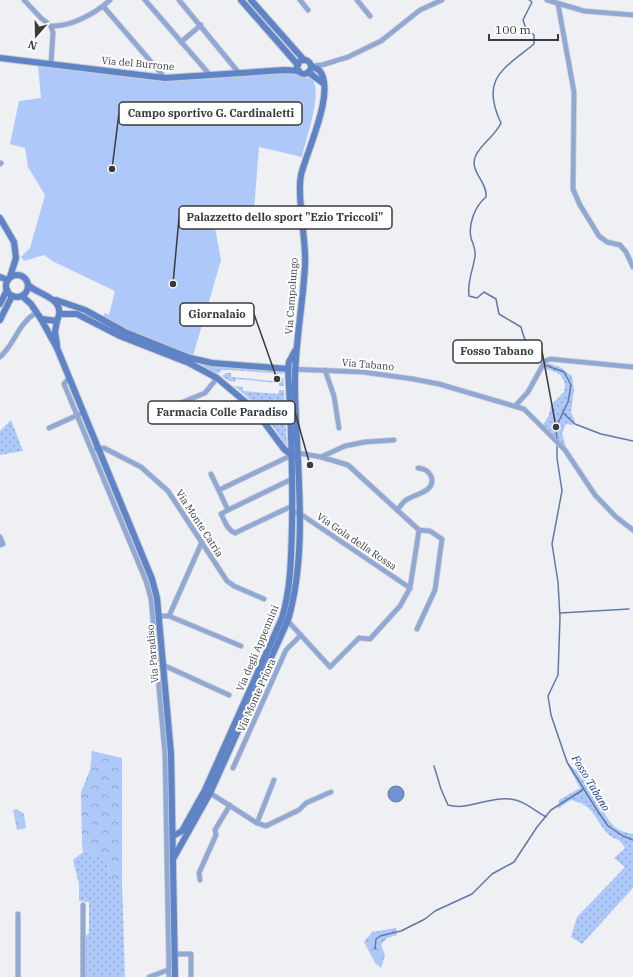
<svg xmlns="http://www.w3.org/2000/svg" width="633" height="977" font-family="'IBM Plex Serif',serif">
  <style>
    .grass { fill: url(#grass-dots) }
    .forest { fill: url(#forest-crowns) }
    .pitch { fill: #aec9f9 }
    .water { fill: #7193d3; stroke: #6179a6 }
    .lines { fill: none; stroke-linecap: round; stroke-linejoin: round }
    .stream { stroke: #6179a6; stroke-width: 1.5 }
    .street-casing { stroke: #cacccf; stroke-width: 6 }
    .secondary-casing { stroke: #cacccf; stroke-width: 8 }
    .street { stroke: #8fa8d6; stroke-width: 4.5 }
    .secondary { stroke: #5f83c7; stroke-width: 6 }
    .labels { text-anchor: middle; stroke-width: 4; stroke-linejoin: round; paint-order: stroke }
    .street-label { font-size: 10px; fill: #3b3b3d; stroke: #fdfeff }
    .water-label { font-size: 11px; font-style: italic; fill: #123781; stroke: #fdfeff }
    .leader { fill: none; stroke: #3b3b3d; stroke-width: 1.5 }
    .callout-dot { fill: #3b3b3d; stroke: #fdfeff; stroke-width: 1.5 }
    .callout { fill: #fdfeff; stroke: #3b3b3d; stroke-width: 1.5 }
    .callout-label { font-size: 11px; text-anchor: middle; font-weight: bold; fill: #3b3b3d }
  </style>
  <defs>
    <pattern id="grass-dots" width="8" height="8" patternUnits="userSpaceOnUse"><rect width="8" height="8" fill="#aec9f9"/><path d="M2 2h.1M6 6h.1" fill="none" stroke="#8fa4cb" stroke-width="1.8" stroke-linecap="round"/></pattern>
    <pattern id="forest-crowns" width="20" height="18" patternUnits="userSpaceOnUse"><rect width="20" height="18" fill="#aec9f9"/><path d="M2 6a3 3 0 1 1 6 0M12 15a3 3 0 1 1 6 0" fill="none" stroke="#8fa4cb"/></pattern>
  </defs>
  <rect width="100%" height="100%" fill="#eef0f4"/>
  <g class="grass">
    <path d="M545 362 560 367 572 376 574 390 571 412 575 421 573 425 566 424 562 434 566 446 559 443 543 425 549 415 551 405 564 392 565 384 561 375 553 371 542 368Z"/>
    <path d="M198 363 211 366 283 372V374L231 370H223L217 374Z"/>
    <path d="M226 373H231V377L274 381V378H283L284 386H279V383L236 379 235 382 229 381 222 376Z"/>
    <path d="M234 386 243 387V391L278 394 279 390H284L287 447C272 424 257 403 234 386Z"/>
    <path d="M11 420 23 451 0 455V431Z"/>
    <path d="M567 764C579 771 588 780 595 793 606 813 607 830 633 834V888L582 944 571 937 577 917 625 867 614 858 625 848C618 836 616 841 609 835 593 819 596 806 571 800L558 809 559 800 580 788Z"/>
    <path d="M82 846 107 863 112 880 122 882 125 977H85V937L89 933V902L79 901V884L73 860 83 852Z"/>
  </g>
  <g class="forest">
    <path d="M92 751 122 758V882L112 880 107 863 82 846 81 792 90 770Z"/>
    <path d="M17 809 24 814 26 828 17 830 13 810Z"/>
    <path d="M396 928 397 935 387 938 381 944 385 955 381 968 375 963 364 942 372 932Z"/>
  </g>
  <path class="pitch" d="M38 65 160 80 275 73H291L313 79C322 96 306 138 302 157L259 147 253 222 217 212 215 228 221 260 193 356 139 335 103 317 105 313 109 315 115 291 54 262 44 255 24 261 21 257 30 248 45 195 28 167 25 148 10 144 19 101 41 98Z"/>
  <circle class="water" cx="396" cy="794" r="8"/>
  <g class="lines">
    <g class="stream">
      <path d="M529 0 532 2 523 20 526 29 534 35V44C503 69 480 79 501 123 495 136 482 143 476 155 468 171 488 182 486 197 475 206 468 224 471 238 473 244 476 250 475 256 473 271 467 281 469 296L477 298 484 292 496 299 499 314 521 327C525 343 530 352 542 363"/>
      <path d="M545 365 564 372 571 385 568 402 556 427 557 440"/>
      <path d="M563 413 575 424 601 434 633 441"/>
      <path d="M557 444V458L562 491 552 544 558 582 560 618 558 675 548 696 551 715 567 762 597 810 608 826 623 836 633 840"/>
      <path d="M560 613 629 609"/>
      <path d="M434 766 441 789 448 805C468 811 489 796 510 799 523 800 535 811 546 817"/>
      <path d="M375 949 376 939 380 936 401 931 425 919 435 911 472 894 492 874 514 862 537 827 551 810 584 789"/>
    </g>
    <g class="street-casing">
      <g id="street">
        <path d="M24 0 41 18 51 26 53 33 51 63"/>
        <path d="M145 0 210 75"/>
        <path d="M179 0 239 73"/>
        <path d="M300 0 308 10"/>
        <path d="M357 0 370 16"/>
        <path d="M547 0 584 11 633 15"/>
        <path d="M558 4 574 92 573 189 580 205 599 236 607 242 620 245 626 252 633 267"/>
        <path d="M103 6 165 78"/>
        <path d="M51 26C71 27 96 13 110 0"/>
        <path d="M181 42 201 25"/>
        <path d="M311 66 322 65 348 57 381 41 420 10 442 0"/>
        <path d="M0 164 1 163"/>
        <path d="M0 357C15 344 18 323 36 313"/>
        <path d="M288 369 363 372 413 379 439 384 524 409 565 450 595 495 616 517 633 530"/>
        <path d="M325 370 334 396 339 428"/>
        <path d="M69 378 64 384 146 581 151 599 165 755 169 977"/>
        <path d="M516 405 528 392 545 361 550 359 633 367"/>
        <path d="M156 413 205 393 217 378"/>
        <path d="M49 428 80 414"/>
        <path d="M96 449 104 448 141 467 168 491 227 581 234 586 264 599"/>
        <path d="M298 453 321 457 345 446 365 442 394 440"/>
        <path d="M211 474 228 510 221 514C225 521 227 530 235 533L292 506"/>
        <path d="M219 490 292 455"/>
        <path d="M228 510 292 479"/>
        <path d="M397 510C400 507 403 502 406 500 414 494 437 492 431 476 428 470 424 469 418 468"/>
        <path d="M292 512 299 513 410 588"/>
        <path d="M0 537 3 544 0 545"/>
        <path d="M159 616H169L202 542"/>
        <path d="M169 616 241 646"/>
        <path d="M286 619 330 667 359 638 370 639 400 606 410 588 419 530 348 465 321 457"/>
        <path d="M417 629 435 590 442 539 430 531 419 530"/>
        <path d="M163 665 229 695"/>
        <path d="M233 768 286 650 301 635"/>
        <path d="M210 793 257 823 266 826 299 810 306 803 331 792"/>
        <path d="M257 823 274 780"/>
        <path d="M200 880 199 873 216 835 215 830 230 805"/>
        <path d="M83 905V977"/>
        <path d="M18 914V977"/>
        <path d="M174 954H191V977"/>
        <path d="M149 977 168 970"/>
      </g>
    </g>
    <g class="secondary-casing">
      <g id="secondary">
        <path d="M241 0 298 65"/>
        <path d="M251 0 304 60"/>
        <path d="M0 58 165 78 285 70 299 71"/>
        <circle cx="304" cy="67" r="7"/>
        <path d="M308 72 323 83"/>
        <path d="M0 218 14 242 16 258 10 277"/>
        <circle cx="17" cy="286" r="11"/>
        <path d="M0 277 8 280"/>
        <path d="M22 296 31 304 41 319 57 321C67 299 42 296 29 286"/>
        <path d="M56 300 85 310 125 332 190 358 212 363 288 369"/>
        <path d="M0 304 7 290"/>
        <path d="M60 314H77L120 336 189 363 217 378 255 410 284 449 292 455H294"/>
        <path d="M41 319 57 348 152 579 157 598 171 754 175 977"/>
        <path d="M0 320 12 296"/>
        <path d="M57 345 55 332 57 321"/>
        <path d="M173 836 182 831 205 790 282 618C291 588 291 558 292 527 293 474 291 422 288 369L289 362 295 351"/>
        <path d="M173 859 210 793 288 620C309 549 296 462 295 389 294 347 303 307 305 265 306 247 302 227 301 208 300 198 299 185 301 175 306 153 337 89 319 70 317 69 313 67 311 66"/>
      </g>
    </g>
    <use href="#street" class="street"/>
    <use href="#secondary" class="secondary"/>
  </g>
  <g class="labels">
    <g class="street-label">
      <text transform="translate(138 63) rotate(5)" y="4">Via del Burrone</text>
      <text transform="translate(291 296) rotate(-86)" y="4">Via Campolungo</text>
      <text transform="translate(368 364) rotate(5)" y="4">Via Tabano</text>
      <text transform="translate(200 523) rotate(57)" y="4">Via Monte Catria</text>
      <text transform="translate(357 541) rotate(34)" y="4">Via Gola della Rossa</text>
      <text transform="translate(257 648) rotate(-67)" y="4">Via degli Appennini</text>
      <text transform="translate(152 654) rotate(-95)" y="4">Via Paradiso</text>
      <text transform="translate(256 695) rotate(-66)" y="4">Via Monte Priora</text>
    </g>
    <g class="water-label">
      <text transform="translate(591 783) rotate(59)" y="4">Fosso Tabano</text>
    </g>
  </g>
  <path class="leader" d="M112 169L119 113M173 284L179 218M277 379L254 314M556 427L542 351M310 465L295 412"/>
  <g class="callout-dot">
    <circle cx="112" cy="169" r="4"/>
    <circle cx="173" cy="284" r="4"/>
    <circle cx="277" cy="379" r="4"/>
    <circle cx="556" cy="427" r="4"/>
    <circle cx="310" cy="465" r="4"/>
  </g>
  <g class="callout">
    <rect x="119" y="102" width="183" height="23" rx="4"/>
    <rect x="179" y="206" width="213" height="23" rx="4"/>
    <rect x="180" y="303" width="74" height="23" rx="4"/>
    <rect x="453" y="340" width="89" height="23" rx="4"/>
    <rect x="148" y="401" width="147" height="23" rx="4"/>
  </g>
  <g class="callout-label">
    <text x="211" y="117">Campo sportivo G. Cardinaletti</text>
    <text x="285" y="221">Palazzetto dello sport "Ezio Triccoli"</text>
    <text x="217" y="318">Giornalaio</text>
    <text x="497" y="355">Fosso Tabano</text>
    <text x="222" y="416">Farmacia Colle Paradiso</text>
  </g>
  <g transform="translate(36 36) rotate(200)" stroke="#fdfeff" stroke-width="3" paint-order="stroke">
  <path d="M0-3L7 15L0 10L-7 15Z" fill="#3b3b3d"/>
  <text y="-6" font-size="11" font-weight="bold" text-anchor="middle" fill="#3b3b3d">N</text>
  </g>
  <path d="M489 34v6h69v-6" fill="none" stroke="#3b3b3d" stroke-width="2"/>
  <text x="495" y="34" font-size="12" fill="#3b3b3d" stroke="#fdfeff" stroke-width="3" paint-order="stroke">100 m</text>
</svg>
